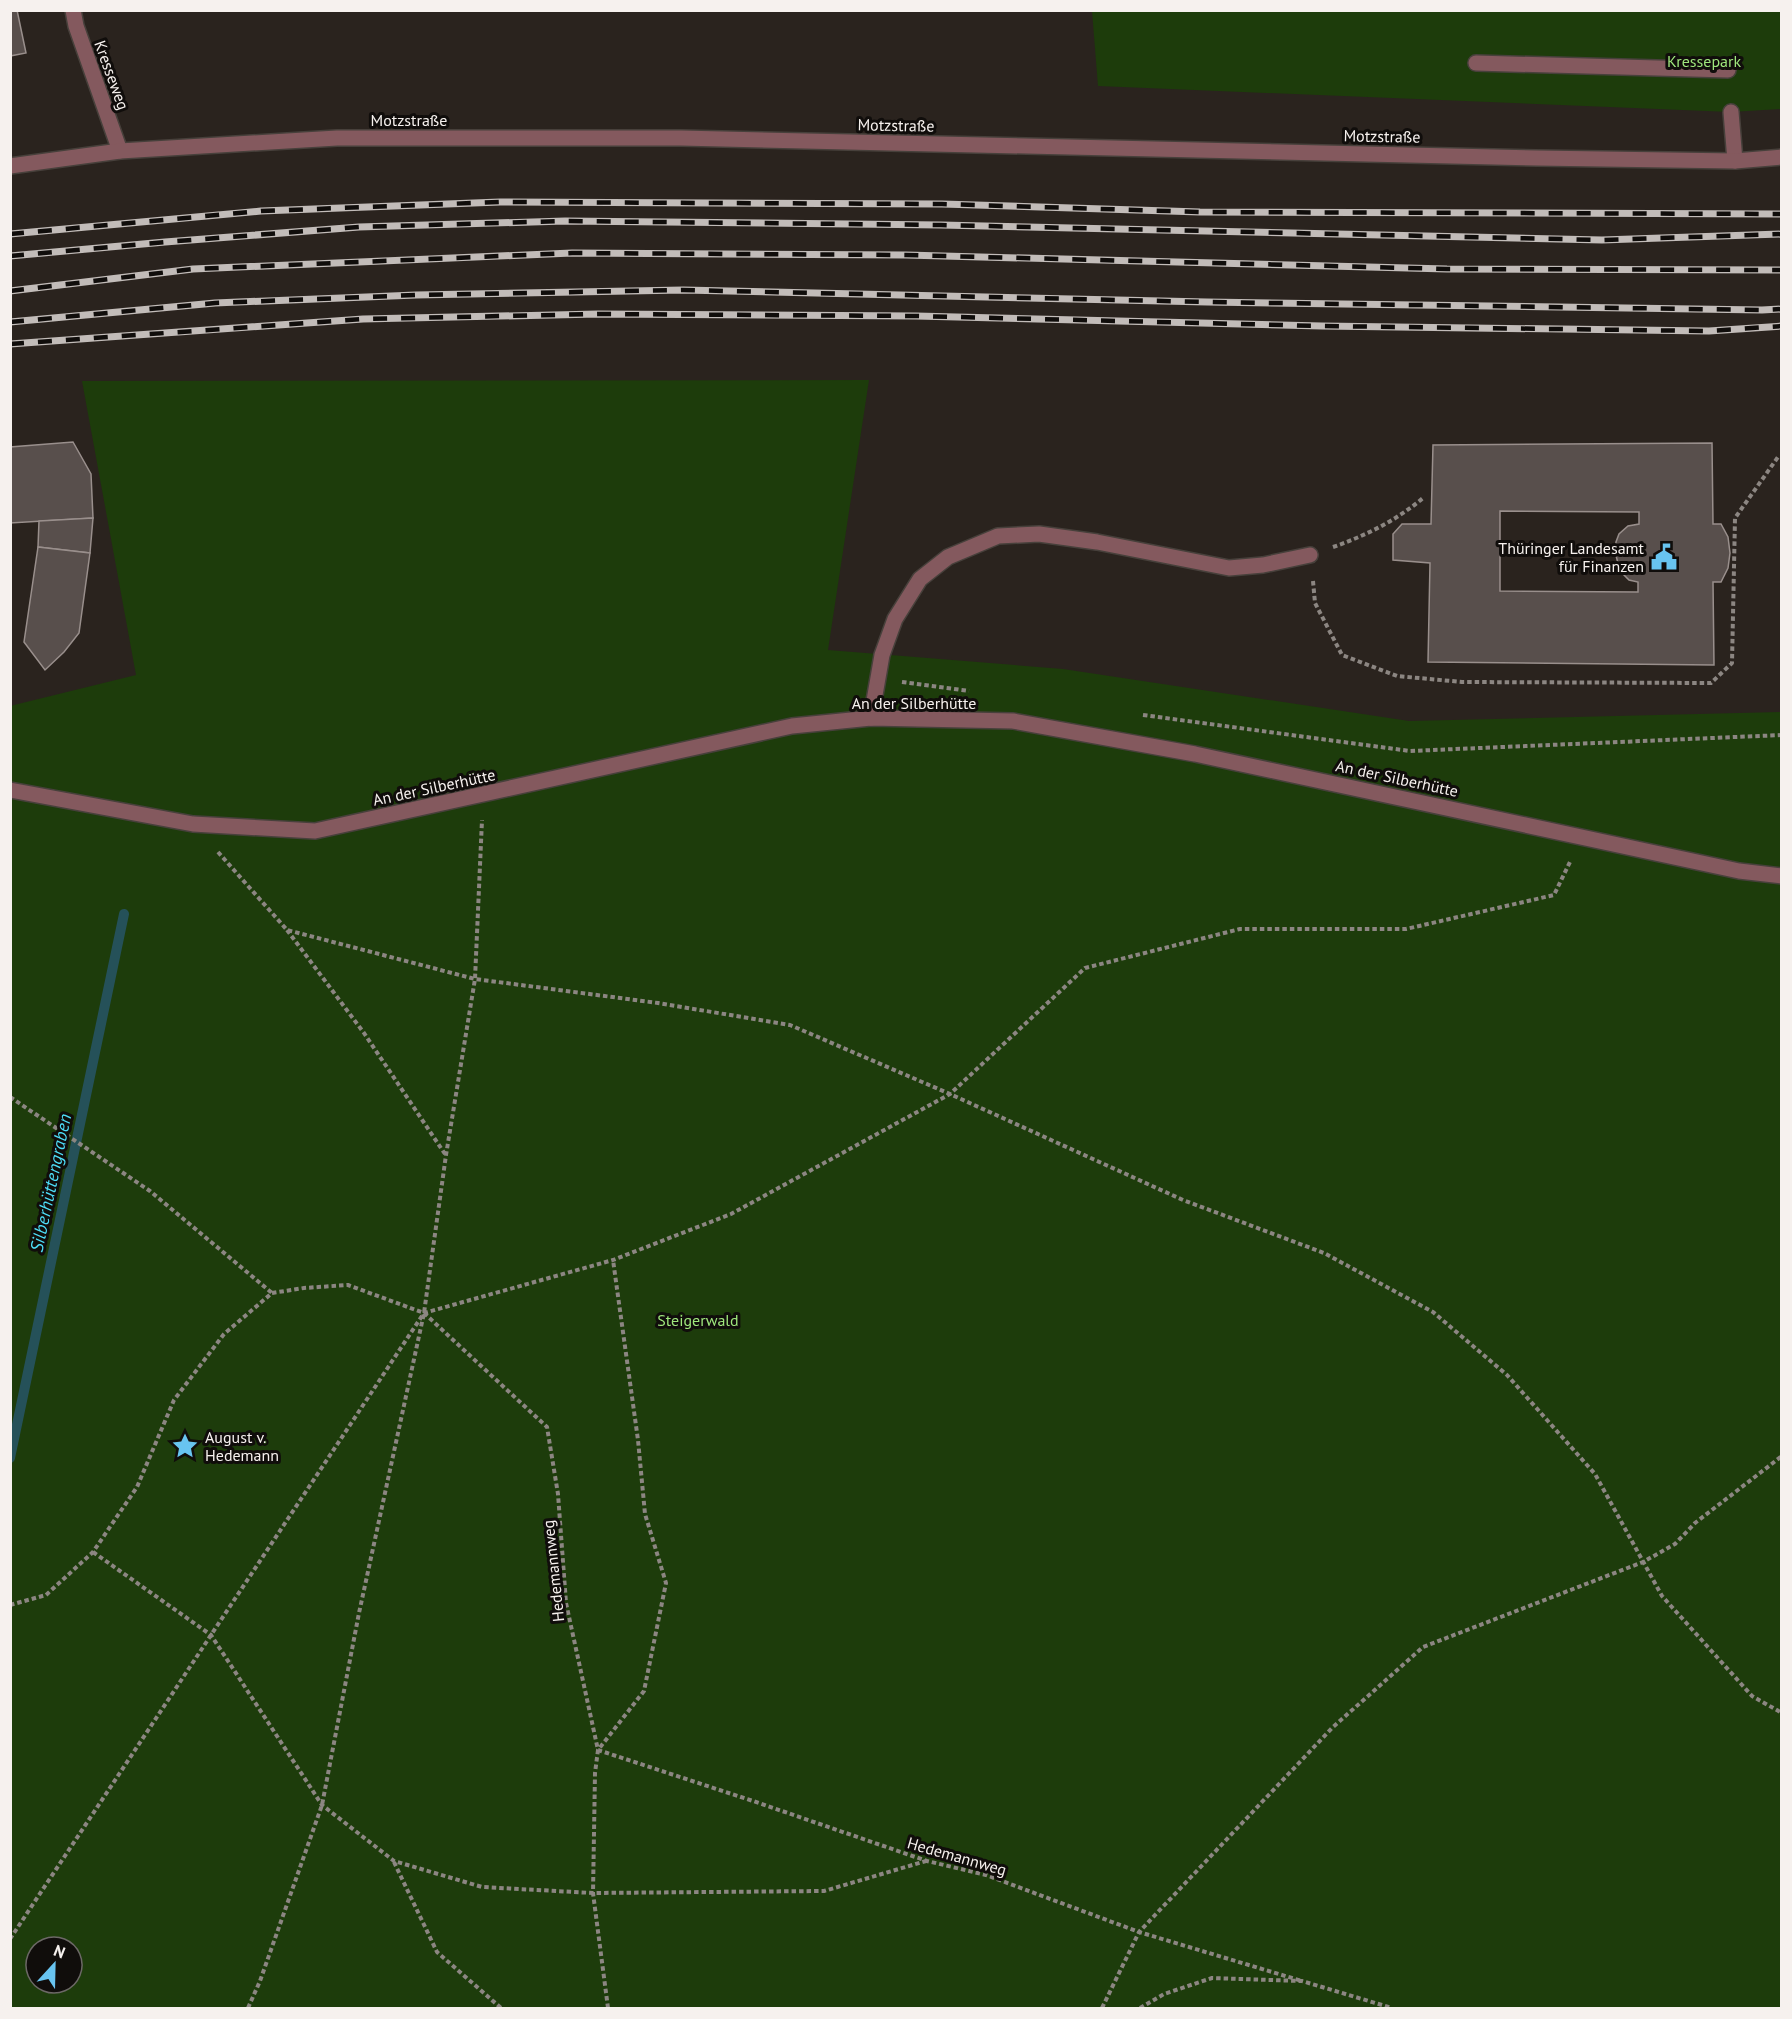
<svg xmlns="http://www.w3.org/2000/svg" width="1792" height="2019" font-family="'PT Sans',sans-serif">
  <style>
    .green { fill: #1d3c0b; fill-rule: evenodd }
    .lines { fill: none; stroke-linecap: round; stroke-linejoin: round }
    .stream { stroke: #255159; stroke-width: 10 }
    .building { fill: #584f4c; stroke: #998f8c; stroke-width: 1.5; fill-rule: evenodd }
    .minor-casing { stroke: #47403b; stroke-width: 18 }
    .path { stroke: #8c8682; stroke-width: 4; stroke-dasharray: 4.5 3; stroke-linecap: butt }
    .minor { stroke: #84595e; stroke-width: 15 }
    .rail-casing { stroke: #c2bcb9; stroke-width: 7 }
    .rail { stroke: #100d0b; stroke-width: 4.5; stroke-dasharray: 14; stroke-linecap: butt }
    .labels { text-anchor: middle; stroke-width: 6; stroke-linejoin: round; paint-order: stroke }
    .park-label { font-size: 16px; fill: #9ee67c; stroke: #100d0b }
    .street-label { font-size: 16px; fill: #f6f1ee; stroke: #100d0b }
    .poi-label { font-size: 16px; fill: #f6f1ee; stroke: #100d0b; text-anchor: end }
    .water-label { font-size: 18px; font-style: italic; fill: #4edef8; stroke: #100d0b }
  </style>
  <rect width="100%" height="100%" fill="#2a231e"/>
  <g class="green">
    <path d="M1092 11H1781V109L1731 112 1098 86Z"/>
    <path d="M869 380 828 650 1063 669 1409 721 1781 712V2008H11L10 706 136 675 82 381ZM36 1947H72V1983H36Z"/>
  </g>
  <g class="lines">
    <path class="stream" d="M10 1458 124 914"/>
  </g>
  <g class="building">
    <path d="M10 10H17L26 53 10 56Z"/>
    <path d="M73 442 91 474 93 518 10 523V447Z"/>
    <path d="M1712 443 1713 524H1721L1728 537 1730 553 1728 568 1721 582H1713L1714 665 1428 662 1430 563 1393 560V534L1402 524H1431L1433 445ZM1500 511 1639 512V524L1628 526 1619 534 1616 542 1615 552 1619 567 1624 575 1629 580 1638 582V592L1500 591Z"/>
    <path d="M93 518 90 553 38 547 39 521Z"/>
    <path d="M38 547 90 553 79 633 64 652 45 670 24 642Z"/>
  </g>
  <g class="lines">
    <g class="minor-casing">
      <g id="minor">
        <path d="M73 10 76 26 120 151"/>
        <path d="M1476 63 1728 70"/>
        <path d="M1731 112 1735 161"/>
        <path d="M10 166 120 151 337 138H681L1537 158 1735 161 1782 157"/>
        <path d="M871 718 882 655 895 619 920 579 948 557 998 536 1039 534 1097 542 1229 568 1263 565 1310 555"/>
        <path d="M10 790 193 824 315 831 792 726 871 718 1013 721 1195 754 1739 871 1782 876"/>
      </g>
    </g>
    <g class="path">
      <path d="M1333 547C1365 536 1397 520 1423 498"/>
      <path d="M1313 581 1315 603 1342 655 1397 676 1462 682 1711 683 1732 663 1735 518 1778 457"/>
      <path d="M902 682 969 691"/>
      <path d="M1143 715 1410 751 1782 735"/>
      <path d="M218 852 287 930 475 979 658 1003 790 1025 950 1094 1183 1200 1324 1253 1433 1312 1507 1375 1595 1474 1662 1596 1752 1696 1782 1713"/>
      <path d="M287 930 364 1033 445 1154"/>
      <path d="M10 1097 150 1191 272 1293"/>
      <path d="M93 1552 211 1635 322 1805 394 1861 482 1887 593 1893 824 1891 926 1861"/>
      <path d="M10 1605 46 1595 93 1552 137 1487 174 1400 224 1334 272 1293 304 1288 348 1285 424 1313 547 1427 558 1494 566 1603 598 1750 753 1801 927 1861 986 1875 1139 1932 1302 1981"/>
      <path d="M394 1862 437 1952 501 2008"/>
      <path d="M10 1939 424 1313 613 1260 731 1214 950 1094 1085 968 1240 929H1406L1554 895 1570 862"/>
      <path d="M248 2008 260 1981 322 1805 359 1613 424 1313 446 1155 475 979 482 820"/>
      <path d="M608 2008 593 1893 595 1773 598 1750 644 1691 666 1583 645 1514 638 1440 613 1260"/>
      <path d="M1102 2008 1139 1932 1332 1728 1423 1647 1643 1562 1675 1544 1695 1523 1782 1456"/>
      <path d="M1140 2008 1164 1994 1212 1978 1302 1981 1392 2008"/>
    </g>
    <use href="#minor" class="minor"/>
    <g class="rail-casing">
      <g id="rail">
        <path d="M10 234 261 211 500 202 942 204 1200 212 1782 214"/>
        <path d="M10 256 165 242 359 227 565 221 941 225 1602 240 1782 234"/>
        <path d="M10 291 193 269 572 253 906 255 1447 269 1782 270"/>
        <path d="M10 322 215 303 416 295 683 290 1207 302 1762 310 1782 309"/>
        <path d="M10 344 363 319 598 314 916 316 1322 326 1709 331 1782 326"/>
      </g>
    </g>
    <use href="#rail" class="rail"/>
  </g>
  <defs>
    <g id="civic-bare" transform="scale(2.07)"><path d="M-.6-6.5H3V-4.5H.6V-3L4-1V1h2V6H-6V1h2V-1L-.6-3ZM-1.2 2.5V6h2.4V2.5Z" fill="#68c4f0" stroke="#100d0b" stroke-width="2.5" paint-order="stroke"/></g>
    <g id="sight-bare" transform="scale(2.07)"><path d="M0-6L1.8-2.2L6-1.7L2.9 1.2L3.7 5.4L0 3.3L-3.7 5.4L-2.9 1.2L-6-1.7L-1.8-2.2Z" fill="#68c4f0" stroke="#100d0b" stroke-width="2.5" paint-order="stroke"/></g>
  </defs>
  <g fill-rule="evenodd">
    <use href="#civic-bare" x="1664" y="557"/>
    <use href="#sight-bare" x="185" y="1446"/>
  </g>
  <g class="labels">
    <g class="park-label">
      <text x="1704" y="67">Kressepark</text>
      <text x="698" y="1326">Steigerwald</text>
    </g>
    <g class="street-label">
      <text transform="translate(112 75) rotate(70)" y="6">Kresseweg</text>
      <text x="409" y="126">Motzstraße</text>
      <text transform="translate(896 125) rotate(1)" y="6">Motzstraße</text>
      <text transform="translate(1382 136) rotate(1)" y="6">Motzstraße</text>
      <text x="914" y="709">An der Silberhütte</text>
      <text transform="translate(1397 778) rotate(12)" y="6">An der Silberhütte</text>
      <text transform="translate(434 787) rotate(-12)" y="6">An der Silberhütte</text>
      <text transform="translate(553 1571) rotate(-96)" y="6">Hedemannweg</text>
      <text transform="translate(957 1856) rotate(16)" y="6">Hedemannweg</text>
    </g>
    <g class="poi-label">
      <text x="1644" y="554">Thüringer Landesamt<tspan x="1644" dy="18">für Finanzen</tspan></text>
      <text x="205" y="1443" text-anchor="start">August v.<tspan x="205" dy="18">Hedemann</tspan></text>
    </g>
    <g class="water-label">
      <text transform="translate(51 1183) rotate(-78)" y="6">Silberhüttengraben</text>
    </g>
  </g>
  <rect width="1792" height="2019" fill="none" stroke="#f6f1ee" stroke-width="24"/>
  <g transform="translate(54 1965) rotate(22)"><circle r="28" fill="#100d0b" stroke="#6c6866" stroke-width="1.5"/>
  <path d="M0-4.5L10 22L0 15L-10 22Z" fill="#68c4f0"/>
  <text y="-9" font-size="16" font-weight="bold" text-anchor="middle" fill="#f6f1ee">N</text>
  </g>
</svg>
